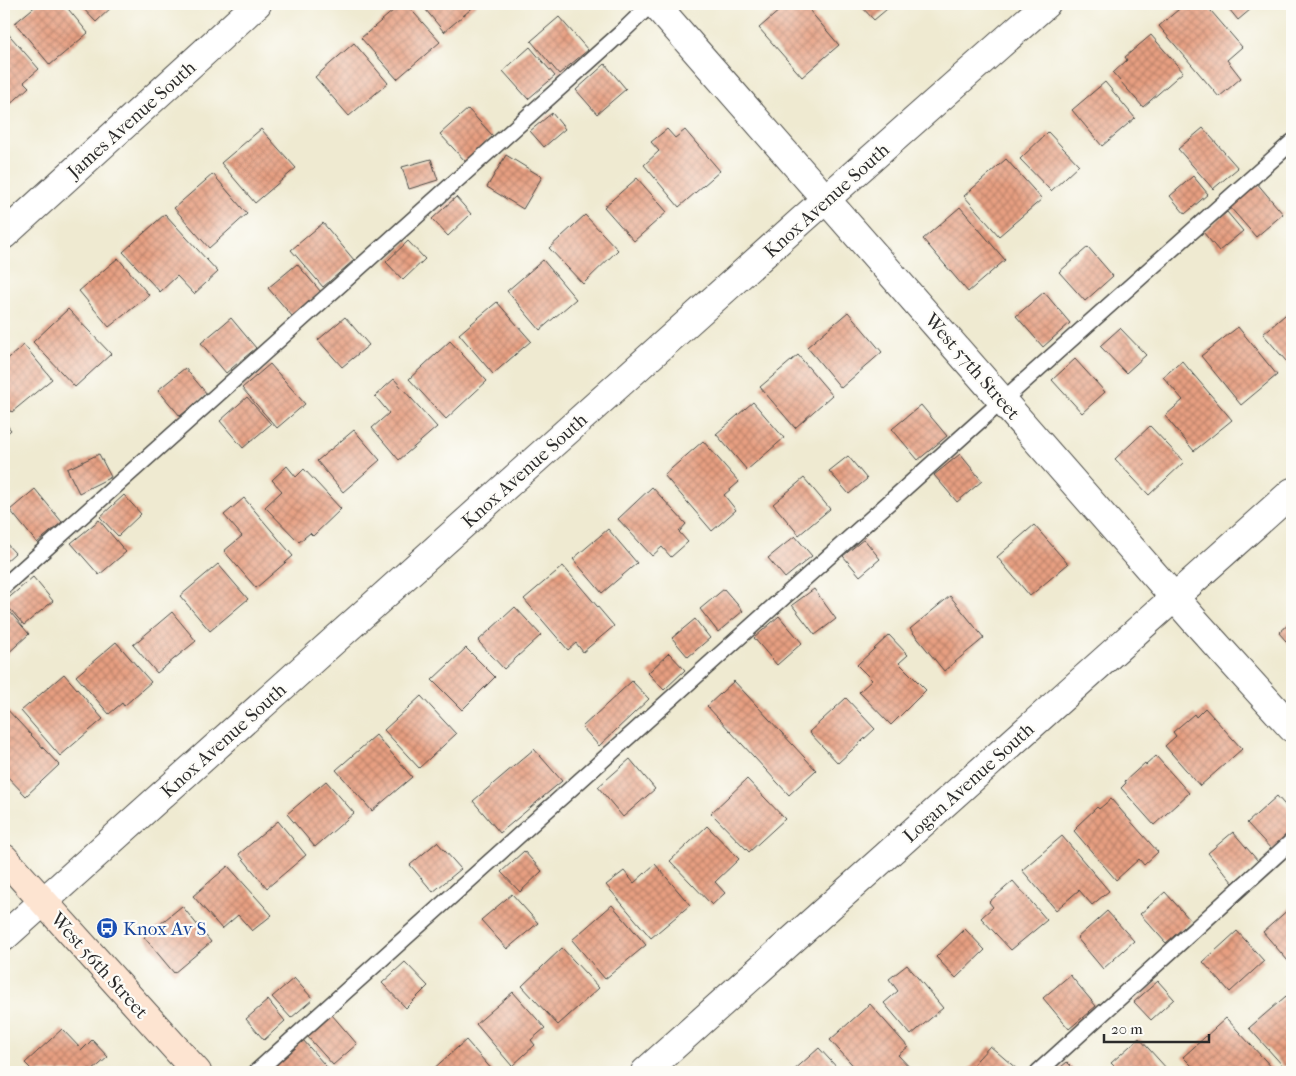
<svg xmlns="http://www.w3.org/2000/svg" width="1296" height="1076" font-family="'IM FELL French Canon',serif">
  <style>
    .building { fill: url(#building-cross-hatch) }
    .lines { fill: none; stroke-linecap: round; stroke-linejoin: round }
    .lane-casing { stroke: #484844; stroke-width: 18 }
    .street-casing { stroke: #484844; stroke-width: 30 }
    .secondary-casing { stroke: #484844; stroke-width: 30 }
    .lane { stroke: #fff; stroke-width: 15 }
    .street { stroke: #fff; stroke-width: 28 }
    .secondary { stroke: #fde4d1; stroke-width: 28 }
    .labels { text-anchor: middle; stroke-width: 4.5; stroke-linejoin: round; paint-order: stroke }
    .street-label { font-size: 19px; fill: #2b2b2b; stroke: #fdfcf7 }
    .transit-label { font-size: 19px; fill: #164399; stroke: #fdfcf7; text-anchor: start }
  </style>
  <defs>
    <pattern id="building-cross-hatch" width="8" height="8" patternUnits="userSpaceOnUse" patternTransform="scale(1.25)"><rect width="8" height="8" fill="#e79f81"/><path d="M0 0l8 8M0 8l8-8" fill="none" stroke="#bb826a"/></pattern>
  </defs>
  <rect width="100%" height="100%" fill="#fdfcf7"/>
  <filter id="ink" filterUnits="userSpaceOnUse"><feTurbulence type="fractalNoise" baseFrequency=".02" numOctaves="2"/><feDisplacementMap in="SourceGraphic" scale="10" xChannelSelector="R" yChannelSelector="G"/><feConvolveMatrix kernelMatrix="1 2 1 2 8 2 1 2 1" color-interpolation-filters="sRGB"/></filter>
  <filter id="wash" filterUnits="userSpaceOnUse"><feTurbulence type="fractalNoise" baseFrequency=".0096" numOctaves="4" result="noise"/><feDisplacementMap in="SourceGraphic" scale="20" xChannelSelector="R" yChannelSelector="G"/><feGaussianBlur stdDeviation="1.12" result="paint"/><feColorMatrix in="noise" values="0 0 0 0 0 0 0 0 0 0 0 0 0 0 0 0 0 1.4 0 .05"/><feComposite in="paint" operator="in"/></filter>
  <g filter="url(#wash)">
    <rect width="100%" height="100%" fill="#efead1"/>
    <g id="blocks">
      <g class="building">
        <path d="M38 4H64L88 33 50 65 15 23Z"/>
        <path d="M79 4H115L96 22Z"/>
        <path d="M401 4H406L440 42 397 79 361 38Z"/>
        <path d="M421 4H477L444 32Z"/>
        <path d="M787 4H804L839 45 802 77 759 28Z"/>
        <path d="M859 4H893L874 20Z"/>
        <path d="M1185 4H1205L1242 47 1227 60 1241 78 1219 97 1159 26Z"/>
        <path d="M1225 4H1257L1238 20Z"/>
        <path d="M559 17 588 50 559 74 531 41Z"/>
        <path d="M4 29 39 69 24 82 29 87 4 110Z"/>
        <path d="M1151 35 1183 72 1143 107 1113 73 1127 60 1125 57Z"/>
        <path d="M354 43 388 83 349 116 315 77Z"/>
        <path d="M530 47 555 76 528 99 503 71Z"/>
        <path d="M605 64 626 89 597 114 576 90Z"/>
        <path d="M1105 82 1135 118 1102 146 1072 110Z"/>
        <path d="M468 109 493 136 466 162 440 134Z"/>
        <path d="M552 113 565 129 544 147 530 131Z"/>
        <path d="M1203 128 1238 168 1213 189 1178 149Z"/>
        <path d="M261 129 296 168 255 203 221 163Z"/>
        <path d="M667 129 675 138 685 130 720 171 679 207 644 165 659 151 651 142Z"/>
        <path d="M1048 132 1079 165 1051 191 1020 159Z"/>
        <path d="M506 155 542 177 523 209 487 187Z"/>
        <path d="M431 159 438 180 409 189 402 167Z"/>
        <path d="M1006 159 1042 199 999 236 964 196Z"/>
        <path d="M213 174 247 214 209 248 174 208Z"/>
        <path d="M1193 176 1208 194 1185 214 1170 196Z"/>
        <path d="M637 178 667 212 634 241 604 207Z"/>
        <path d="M1256 182 1283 214 1256 237 1229 206Z"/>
        <path d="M456 197 471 214 448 236 432 219Z"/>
        <path d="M960 207 1005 260 968 292 923 239Z"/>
        <path d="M1227 212 1243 231 1219 251 1203 232Z"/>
        <path d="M165 214 218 272 194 294 177 276 160 292 123 252Z"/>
        <path d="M585 215 618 250 583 284 549 248Z"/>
        <path d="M323 223 354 260 323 287 291 250Z"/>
        <path d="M408 241 425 259 403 280 386 262Z"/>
        <path d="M1088 247 1113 276 1085 301 1059 272Z"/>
        <path d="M118 258 149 295 109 327 79 291Z"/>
        <path d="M543 260 576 299 540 330 507 291Z"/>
        <path d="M297 264 321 292 292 316 268 288Z"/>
        <path d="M1044 292 1070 323 1043 347 1016 316Z"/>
        <path d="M497 302 531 341 493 374 459 334Z"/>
        <path d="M68 309 111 354 75 387 33 342Z"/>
        <path d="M1292 309V368L1263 334Z"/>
        <path d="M848 312 882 352 841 388 807 347Z"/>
        <path d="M345 317 369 345 342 367 318 340Z"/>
        <path d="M231 318 256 348 226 373 201 343Z"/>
        <path d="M1238 327 1277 375 1241 405 1201 356Z"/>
        <path d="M1120 328 1146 355 1126 373 1100 346Z"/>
        <path d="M450 341 487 381 446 419 409 379Z"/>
        <path d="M24 345 52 379 12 412 4 402V362Z"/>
        <path d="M798 355 832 395 795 428 760 387Z"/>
        <path d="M1075 359 1105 392 1082 413 1052 380Z"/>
        <path d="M1182 361 1232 420 1194 451 1165 416 1183 400 1163 377Z"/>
        <path d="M270 364 305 404 277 428 242 388Z"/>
        <path d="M185 368 207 394 180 416 158 390Z"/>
        <path d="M394 379 437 427 399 460 372 428 389 413 375 396Z"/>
        <path d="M247 397 271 424 243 448 220 421Z"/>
        <path d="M753 402 784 438 747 470 716 434Z"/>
        <path d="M921 405 947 436 918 460 892 429Z"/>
        <path d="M4 422 11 430 4 436Z"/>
        <path d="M1150 426 1184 462 1149 495 1115 459Z"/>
        <path d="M354 430 380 460 343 492 317 461Z"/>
        <path d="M703 441 739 482 724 495 736 510 712 531 664 475Z"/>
        <path d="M99 454 111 477 79 493 67 469Z"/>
        <path d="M960 454 982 481 957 502 934 475Z"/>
        <path d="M848 456 867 479 849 494 829 471Z"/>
        <path d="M287 466 296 477 304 469 341 509 313 536 310 533 299 542 265 507 282 491 272 480Z"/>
        <path d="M804 478 830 509 799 535 773 504Z"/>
        <path d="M652 487 686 524 679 532 688 542 671 557 662 547 652 556 618 519Z"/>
        <path d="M35 489 62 522 37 543 10 510Z"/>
        <path d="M124 495 141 514 118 536 100 517Z"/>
        <path d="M244 498 293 556 256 588 224 551 242 536 224 515Z"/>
        <path d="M99 520 126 552 99 575 71 543Z"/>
        <path d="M1034 525 1068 564 1030 596 997 557Z"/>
        <path d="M608 529 637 563 602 593 573 559Z"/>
        <path d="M795 536 812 556 785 578 768 558Z"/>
        <path d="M864 539 880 559 860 576 843 556Z"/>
        <path d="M4 541 15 553 4 563Z"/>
        <path d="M218 564 248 599 210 631 180 596Z"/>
        <path d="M563 566 614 626 583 652 576 643 568 650 524 599Z"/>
        <path d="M33 577 53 601 24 625 4 602Z"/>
        <path d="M724 589 743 611 718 632 700 609Z"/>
        <path d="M814 589 836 619 815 635 792 605Z"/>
        <path d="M950 596 984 638 944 671 910 629Z"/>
        <path d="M4 605 29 634 4 657Z"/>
        <path d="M515 607 541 635 504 669 478 641Z"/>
        <path d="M172 612 196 641 157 673 133 645Z"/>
        <path d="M779 616 802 643 777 665 754 638Z"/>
        <path d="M695 619 710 638 688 657 672 638Z"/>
        <path d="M1292 621V648L1279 633Z"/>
        <path d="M889 635 908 655 899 663 926 690 891 725 859 692 872 680 857 665Z"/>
        <path d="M116 642 151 682 124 706 122 703 109 714 76 676Z"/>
        <path d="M466 648 495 677 462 710 432 680Z"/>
        <path d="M669 653 685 670 664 690 648 673Z"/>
        <path d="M64 674 103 719 60 756 21 711Z"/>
        <path d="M632 681 649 699 599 746 582 727Z"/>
        <path d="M734 681 816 770 789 795 707 706Z"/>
        <path d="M421 696 456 734 419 768 384 730Z"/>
        <path d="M846 698 875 729 838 763 809 732Z"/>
        <path d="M4 706 59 765 26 796 4 773Z"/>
        <path d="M1205 708 1242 749 1200 786 1165 746 1176 736 1173 732 1194 714 1196 717Z"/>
        <path d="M376 735 412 777 372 811 336 770Z"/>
        <path d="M534 749 562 781 500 833 473 801Z"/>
        <path d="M1156 756 1189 793 1154 825 1121 788 1126 783 1125 781 1145 763 1146 765Z"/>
        <path d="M630 759 655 789 623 817 598 787Z"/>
        <path d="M747 779 785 819 749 852 711 813Z"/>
        <path d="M326 781 354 813 315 847 287 814Z"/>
        <path d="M1277 796 1292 813V834L1273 851 1247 823Z"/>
        <path d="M1111 799 1158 852 1144 865 1139 859 1116 880 1074 831 1077 828 1076 827 1097 807 1099 809Z"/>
        <path d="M278 821 306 855 267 888 239 854Z"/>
        <path d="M707 826 739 859 715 882 725 893 712 905 670 861Z"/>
        <path d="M1233 832 1258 861 1233 883 1208 853Z"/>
        <path d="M1062 836 1109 891 1092 905 1079 890 1056 910 1022 870Z"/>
        <path d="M437 842 461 869 433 892 410 865Z"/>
        <path d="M524 851 542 871 520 892 501 872Z"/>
        <path d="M655 864 690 905 651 938 606 885 624 871 634 883Z"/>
        <path d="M228 866 272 915 252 931 238 915 222 929 193 896Z"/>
        <path d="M1013 881 1047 920 1011 950 981 918 993 907 989 902Z"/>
        <path d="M1165 892 1191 921 1166 943 1140 914Z"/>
        <path d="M512 894 538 923 507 949 481 920Z"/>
        <path d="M612 905 646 945 605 979 572 940Z"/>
        <path d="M182 906 211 942 174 973 144 937Z"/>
        <path d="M1291 907 1292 909V957L1288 961 1263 932Z"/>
        <path d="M1107 911 1134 941 1103 969 1077 938Z"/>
        <path d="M965 929 985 950 956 978 936 957Z"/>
        <path d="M1237 931 1264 961 1230 992 1203 962Z"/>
        <path d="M562 948 599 988 558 1025 522 986Z"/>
        <path d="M405 962 428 986 406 1008 382 983Z"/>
        <path d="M907 965 943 1008 911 1035 884 1003 898 991 889 979Z"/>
        <path d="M1070 975 1096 1006 1069 1029 1043 998Z"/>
        <path d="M294 978 313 999 291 1018 272 997Z"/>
        <path d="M1158 981 1174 999 1151 1020 1134 1002Z"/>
        <path d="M513 992 545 1028 531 1040 535 1045 512 1066 476 1024Z"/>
        <path d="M1286 996 1292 1003V1059L1284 1067 1249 1028Z"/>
        <path d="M268 1000 285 1021 264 1040 246 1019Z"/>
        <path d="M870 1004 908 1047 898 1055 913 1071 912 1072H859L830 1040Z"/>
        <path d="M332 1015 357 1044 333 1065 307 1036Z"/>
        <path d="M1226 1018 1276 1072H1198L1183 1057Z"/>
        <path d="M62 1029 82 1050 92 1040 108 1057 91 1072H34L25 1063Z"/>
        <path d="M1139 1038 1168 1070 1166 1072H1120L1111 1063Z"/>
        <path d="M303 1040 331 1072H279L273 1066Z"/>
        <path d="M466 1040 494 1072H435L432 1070Z"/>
        <path d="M990 1046 1018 1070 1016 1072 967 1071Z"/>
        <path d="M819 1048 841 1072H792Z"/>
        <path d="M1067 1062 1077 1072H1055Z"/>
      </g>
    </g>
  </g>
  <g filter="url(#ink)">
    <use href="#blocks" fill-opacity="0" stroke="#484844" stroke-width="1"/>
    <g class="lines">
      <g class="lane-casing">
        <g id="lane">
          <path d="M4 586 621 33 651 4"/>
          <path d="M256 1072 974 426 1292 142"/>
          <path d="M1038 1072 1292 841"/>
        </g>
      </g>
      <g class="street-casing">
        <g id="street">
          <path d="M655 4 1195 621 1292 728"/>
          <path d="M4 235 257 4"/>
          <path d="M4 937 800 222 1046 4"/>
          <path d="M645 1072 1292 492"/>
        </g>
      </g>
      <g class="secondary-casing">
        <path id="secondary" d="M4 858 197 1072"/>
      </g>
      <use href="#lane" class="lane"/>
      <use href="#street" class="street"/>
      <use href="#secondary" class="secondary"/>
    </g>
  </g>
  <defs>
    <g id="bus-disc" transform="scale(1.125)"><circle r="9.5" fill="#1a4fb4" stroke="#fdfcf7"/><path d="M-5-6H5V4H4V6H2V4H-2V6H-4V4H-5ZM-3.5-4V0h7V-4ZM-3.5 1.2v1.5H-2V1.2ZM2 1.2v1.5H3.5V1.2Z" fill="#fff"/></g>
  </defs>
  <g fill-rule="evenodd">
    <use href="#bus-disc" x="107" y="928"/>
  </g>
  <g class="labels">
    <g class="street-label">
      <text transform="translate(131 119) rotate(-42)" y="7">James Avenue South</text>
      <text transform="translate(826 200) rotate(-42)" y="7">Knox Avenue South</text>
      <text transform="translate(973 366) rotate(49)" y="7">West 57th Street</text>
      <text transform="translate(524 470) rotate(-42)" y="7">Knox Avenue South</text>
      <text transform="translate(223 740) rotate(-42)" y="7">Knox Avenue South</text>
      <text transform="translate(968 782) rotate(-42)" y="7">Logan Avenue South</text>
      <text transform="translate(100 965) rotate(48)" y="7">West 56th Street</text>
    </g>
    <g class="transit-label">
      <text x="123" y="935">Knox Av S</text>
    </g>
  </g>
  <rect width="1296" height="1076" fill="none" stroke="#fdfcf7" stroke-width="20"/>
  <path d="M1104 1034v8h105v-8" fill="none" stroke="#2b2b2b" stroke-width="2.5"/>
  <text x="1111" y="1034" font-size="15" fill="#2b2b2b" stroke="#fdfcf7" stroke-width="4" paint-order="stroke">20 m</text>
</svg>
